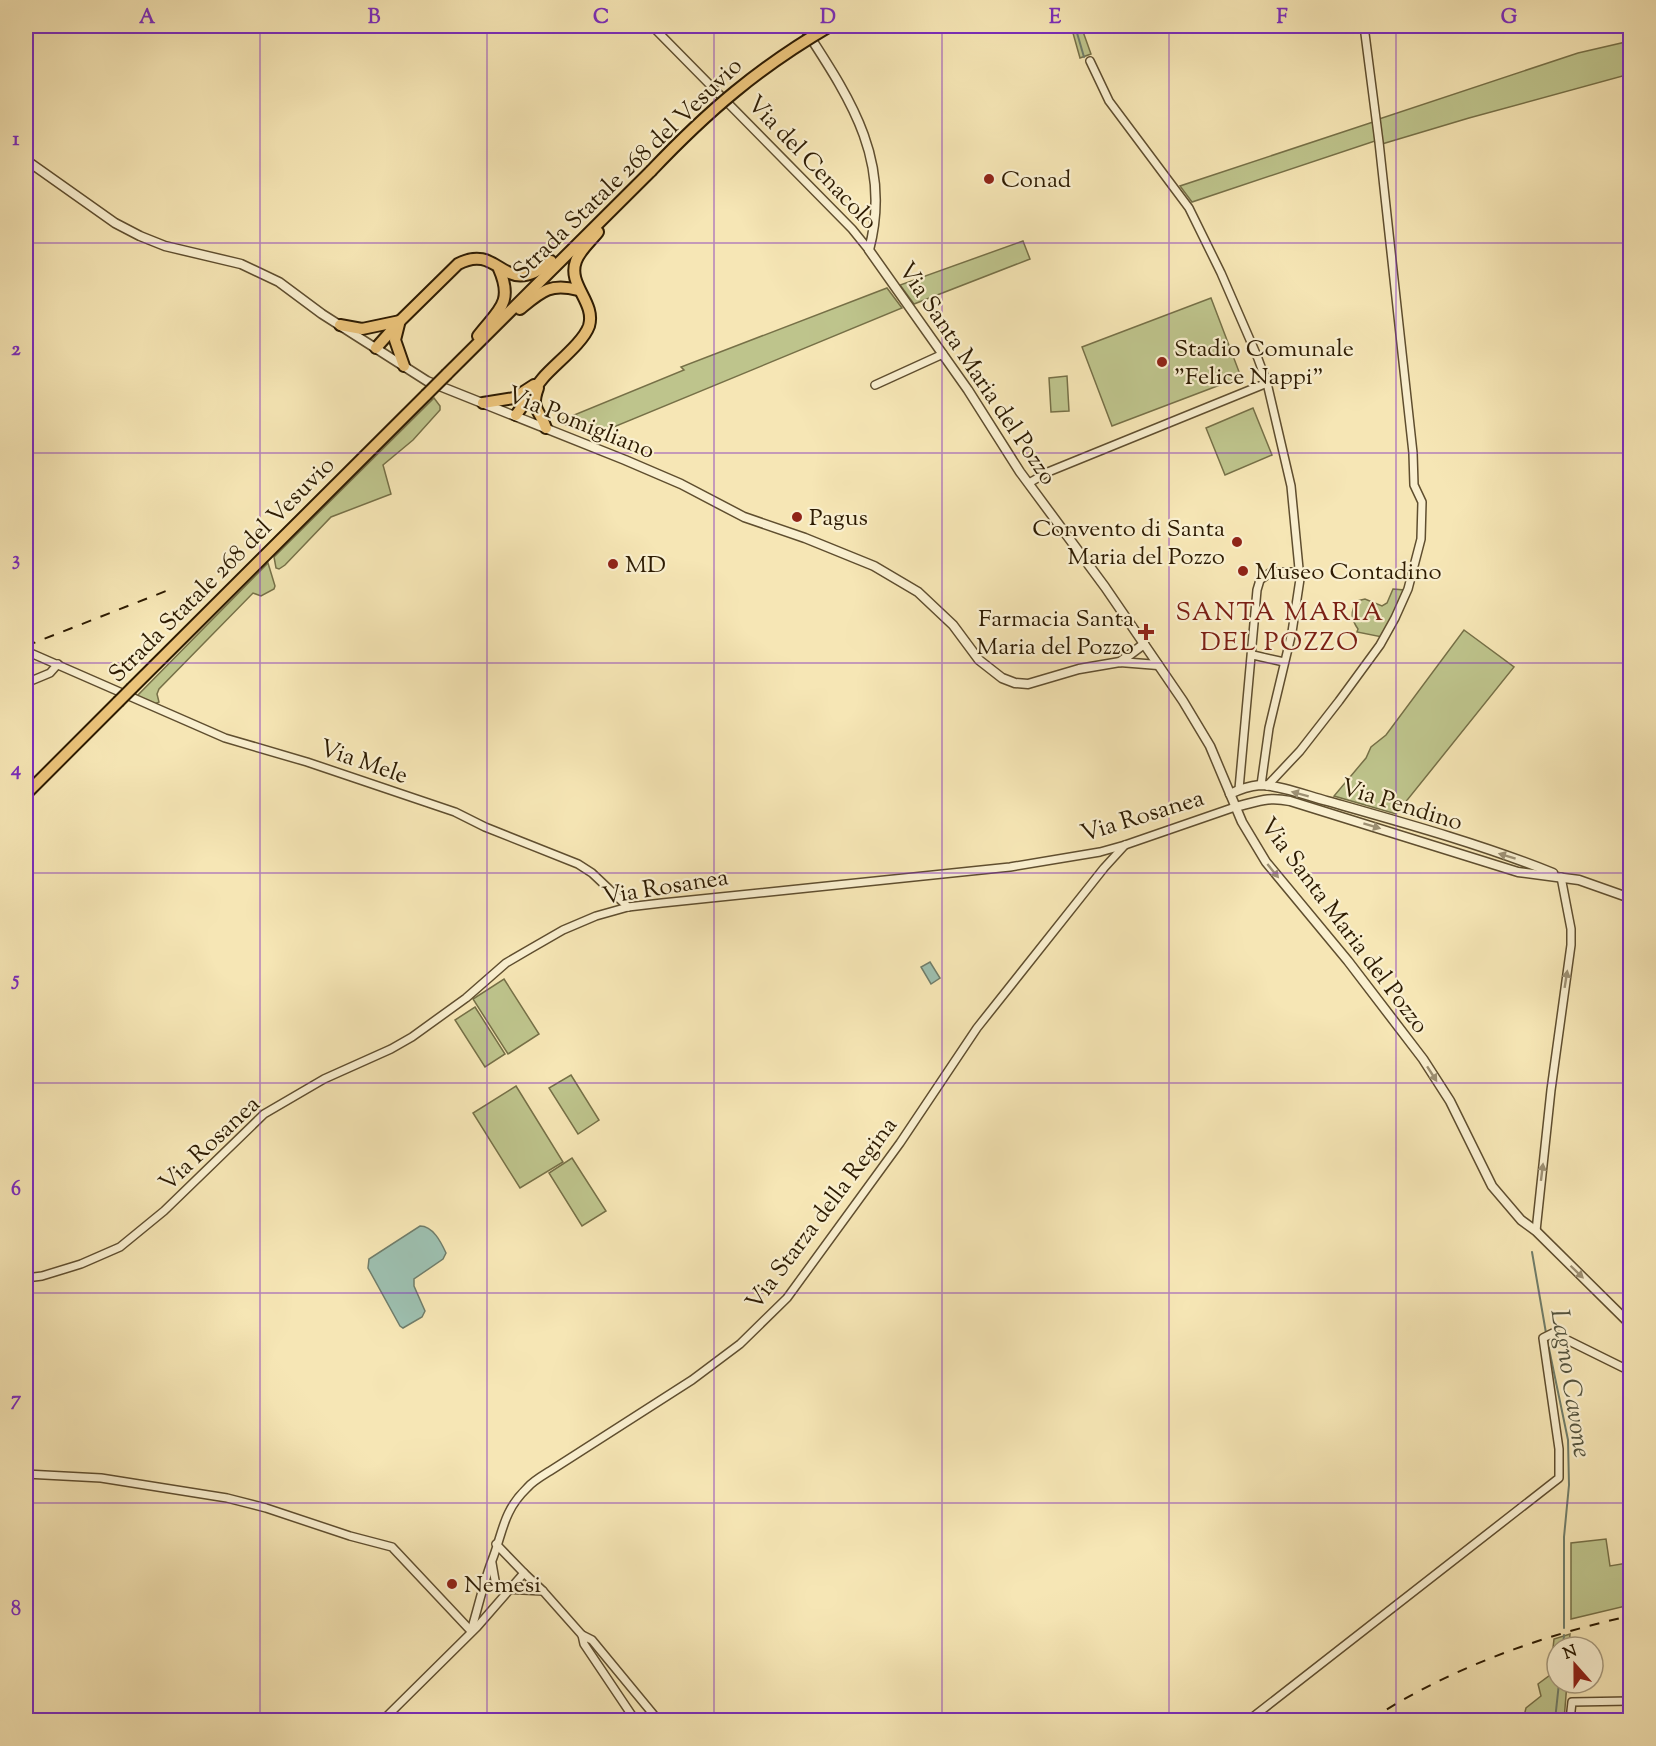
<svg xmlns="http://www.w3.org/2000/svg" width="1656" height="1746" font-family="'Sorts Mill Goudy',serif">
  <style>
    .green { fill: #bec48c; stroke: #767047; stroke-width: 1.5 }
    .water { fill: #9dbfaf; stroke: #707d6a; stroke-width: 1.5 }
    .lines { fill: none; stroke-linecap: round; stroke-linejoin: round }
    .stream { stroke: #707d6a; stroke-width: 2 }
    .minor-casing { stroke: #5f4e2f; stroke-width: 10 }
    .tertiary-casing { stroke: #5f4e2f; stroke-width: 11 }
    .trunk-casing { stroke: #2d1b02; stroke-width: 14 }
    .minor { stroke: #f9efcf; stroke-width: 7 }
    .tertiary { stroke: #f9efcf; stroke-width: 8 }
    .trunk { stroke: #ebc37a; stroke-width: 10 }
    .rail { stroke: #2d1b02; stroke-width: 2; stroke-dasharray: 10 10; stroke-linecap: butt }
    .trunk-bridge-casing { stroke: #2d1b02; stroke-width: 14; stroke-linecap: butt }
    .trunk-bridge { stroke: #ebc37a; stroke-width: 10 }
    .oneway { fill: #9d9073 }
    .grid { fill: none; stroke: #7b2cbf; stroke-width: 1.5; stroke-opacity: 0.55 }
    .poi-dot { fill: #8f2418; stroke: #f9efcf; stroke-width: 2 }
    .labels { text-anchor: middle; stroke-width: 4.5; stroke-linejoin: round; paint-order: stroke }
    .street-label { font-size: 24px; fill: #2d1b02; stroke: #f9efcf }
    .poi-label { font-size: 24px; fill: #2d1b02; stroke: #f9efcf; text-anchor: start }
    .neighbourhood-label { font-size: 26px; letter-spacing: 1.5px; fill: #7a1f14; stroke: #f9efcf }
    .water-label { font-size: 26px; font-style: italic; fill: #54543f; stroke: #f9efcf }
    .neatline { fill: none; stroke: #7b2cbf; stroke-width: 2 }
    .grid-label { font-size: 20px; text-anchor: middle; font-weight: bold; fill: #7b2cbf }
  </style>
  <rect width="100%" height="100%" fill="#f6e6b5"/>
  <filter id="stains"><feTurbulence type="fractalNoise" baseFrequency=".00333" numOctaves="4"/><feColorMatrix values="0 0 0 0 .2 0 0 0 0 .09 0 0 0 0 .02 0 0 0 .5 -.17"/></filter>
  <radialGradient id="worn" r=".72"><stop offset=".6" stop-color="#630" stop-opacity="0"/><stop offset="1" stop-color="#630" stop-opacity=".3"/></radialGradient>
  <g class="green">
    <path d="M1071 26H1081L1091 54 1080 58Z"/>
    <path d="M1630 41V74L1469 118 1382 144 1379 119 1578 53Z"/>
    <path d="M1373 122 1375 141 1192 202 1180 186Z"/>
    <path d="M1023 241 1030 259 914 304 900 285Z"/>
    <path d="M887 288 902 308 592 436 562 423V420L684 370 681 367Z"/>
    <path d="M1211 298 1241 377 1112 426 1082 347Z"/>
    <path d="M1067 376 1069 411 1051 412 1049 378Z"/>
    <path d="M434 398 440 406V410L413 440 383 465 391 494 331 517 285 565 279 569 276 568 274 557Z"/>
    <path d="M1253 408 1272 455 1225 475 1206 428Z"/>
    <path d="M268 563 275 586 274 589 261 596 253 593 159 689 157 694 159 702 155 704 136 697Z"/>
    <path d="M1393 589 1404 590 1382 637 1357 632 1358 629C1351 619 1350 612 1357 601L1365 599 1382 606 1387 603Z"/>
    <path d="M1464 630 1514 667 1396 814 1334 796 1366 758 1371 747 1386 735Z"/>
    <path d="M504 979 539 1034 508 1054 473 999Z"/>
    <path d="M475 1007 505 1054 485 1067 455 1020Z"/>
    <path d="M571 1075 599 1120 578 1134 549 1088Z"/>
    <path d="M516 1086 563 1162 520 1188 473 1113Z"/>
    <path d="M572 1158 606 1211 582 1226 549 1173Z"/>
    <path d="M1606 1539 1610 1566 1627 1563 1630 1582V1605L1571 1619V1543Z"/>
    <path d="M1570 1634 1569 1647H1557V1683H1567L1564 1720H1523L1526 1708 1541 1696 1538 1684 1550 1675 1554 1639Z"/>
  </g>
  <g class="water">
    <path d="M930 962 940 978 931 984 921 967Z"/>
    <path d="M420 1226C433 1226 441 1242 446 1253L443 1259 414 1279V1286L425 1311 422 1317 403 1328 400 1326 368 1268 369 1259Z"/>
  </g>
  <g class="lines">
    <g class="stream">
      <path d="M1075 26 1084 57"/>
      <path d="M1532 1252 1546 1333"/>
      <path d="M1547 1339 1568 1440 1569 1485 1564 1537V1628"/>
      <path d="M1563 1647 1564 1635"/>
      <path d="M1555 1720 1559 1683"/>
    </g>
    <g class="minor-casing">
      <g id="minor">
        <path d="M652 26 852 229 869 250"/>
        <path d="M1090 61 1109 101 1189 208 1221 273 1257 356 1267 383 1291 486 1300 579 1292 632 1269 728 1261 785"/>
        <path d="M875 385 943 354"/>
        <path d="M1029 483 1048 472 1267 383"/>
        <path d="M26 651 225 738 307 762 455 812 485 827 578 864 592 873 628 907"/>
        <path d="M1253 655 1284 662"/>
        <path d="M26 683 50 673 58 664"/>
        <path d="M1267 786 1300 751 1339 701 1380 645 1395 618 1408 589 1421 539 1422 502 1414 485 1413 453 1379 142 1364 26"/>
        <path d="M1239 789 1257 590 1260 580 1271 572H1300"/>
        <path d="M1536 1231 1551 1090 1571 945V929L1561 877"/>
        <path d="M26 1278 42 1276 81 1264 120 1247 164 1211 264 1114 324 1079 391 1049 412 1037 466 998 506 963 530 949 563 930 596 916 628 907 662 903 1010 867 1100 852 1125 845 1235 807"/>
        <path d="M26 1474 101 1478 227 1498 266 1508 350 1536 392 1547 471 1631"/>
        <path d="M492 1563 496 1586 502 1589 543 1591"/>
        <path d="M524 1573 543 1591 582 1635 584 1644 635 1720"/>
        <path d="M471 1631C478 1608 483 1585 491 1563 503 1534 502 1512 527 1488 533 1481 542 1476 550 1471L692 1380 740 1344 787 1298 900 1143 977 1028 1104 868 1125 845"/>
        <path d="M582 1635 592 1640 658 1720"/>
        <path d="M383 1720 477 1627 524 1573 496 1544"/>
        <path d="M1249 1720 1559 1478V1449L1543 1338 1553 1333 1630 1371"/>
        <path d="M1570 1720 1572 1702 1630 1701"/>
      </g>
    </g>
    <g class="tertiary-casing">
      <g id="tertiary">
        <path d="M803 26C849 97 893 160 869 250L968 390 1020 472 1105 587 1183 701 1210 746 1242 822 1266 862 1348 961 1423 1059 1450 1101 1492 1186 1521 1220 1536 1231 1630 1324"/>
        <path d="M26 160 115 223 140 236 165 246 241 264 279 282 322 314 427 381 625 460 681 484 744 517 805 538 874 566 918 592 953 625 979 660 1002 678 1015 683 1028 684 1079 669 1120 662 1158 665"/>
        <path d="M1120 662 1144 644"/>
        <path d="M1230 794C1240 789 1250 786 1260 785 1280 785 1308 796 1327 801 1401 822 1481 844 1553 873"/>
        <path d="M1235 807C1257 802 1267 796 1290 801L1518 872 1579 880 1630 898"/>
      </g>
    </g>
    <g class="trunk-casing">
      <g id="trunk">
        <path d="M520 309C542 291 550 283 578 290"/>
        <path d="M399 324 395 340 404 366"/>
        <path d="M340 325 362 329 400 321"/>
        <path d="M478 336C498 310 514 303 499 269"/>
        <path d="M376 348 400 321 458 264C501 241 503 302 551 261"/>
        <path d="M447 374 651 171"/>
        <path d="M538 388C530 409 540 410 546 428"/>
        <path d="M483 403 514 398 534 385"/>
        <path d="M516 415C525 403 533 390 543 378 555 364 583 343 589 326 596 302 567 285 576 261 580 250 591 241 598 232"/>
        <path d="M132 688 426 395"/>
        <path d="M26 794 118 702"/>
      </g>
    </g>
    <use href="#minor" class="minor"/>
    <use href="#tertiary" class="tertiary"/>
    <use href="#trunk" class="trunk"/>
    <g class="rail">
      <path d="M26 646 166 591"/>
      <path d="M1370 1720C1448 1669 1539 1636 1630 1616"/>
    </g>
    <g class="trunk-bridge-casing">
      <g id="trunk-bridge">
        <path d="M651 171C708 111 758 68 830 26"/>
        <path d="M426 395 447 374"/>
        <path d="M118 702 132 688"/>
      </g>
    </g>
    <use href="#trunk-bridge" class="trunk-bridge"/>
  </g>
  <defs><path id="oneway-solid" d="M-6-.8H1V-3.2L6.5 0L1 3.2V.8H-6Z" transform="scale(1.5)"/></defs>
  <g class="oneway">
    <use href="#oneway-solid" transform="translate(1300 794) rotate(-165)"/>
    <use href="#oneway-solid" transform="translate(1372 826) rotate(17)"/>
    <use href="#oneway-solid" transform="translate(1507 856) rotate(-163)"/>
    <use href="#oneway-solid" transform="translate(1273 871) rotate(51)"/>
    <use href="#oneway-solid" transform="translate(1566 979) rotate(-81)"/>
    <use href="#oneway-solid" transform="translate(1432 1074) rotate(57)"/>
    <use href="#oneway-solid" transform="translate(1542 1172) rotate(-83)"/>
    <use href="#oneway-solid" transform="translate(1577 1272) rotate(44)"/>
  </g>
  <path class="grid" d="M260 26V1720M487 26V1720M714 26V1720M942 26V1720M1169 26V1720M1396 26V1720M26 243H1630M26 453H1630M26 663H1630M26 873H1630M26 1083H1630M26 1293H1630M26 1503H1630"/>
  <g class="poi-dot">
    <circle cx="989" cy="179" r="6"/>
    <circle cx="1162" cy="362" r="6"/>
    <circle cx="797" cy="517" r="6"/>
    <circle cx="1237" cy="542" r="6"/>
    <circle cx="613" cy="564" r="6"/>
    <circle cx="1243" cy="571" r="6"/>
    <path d="M1143 623h6v6h6v6h-6v6h-6v-6h-6v-6h6z"/>
    <circle cx="452" cy="1584" r="6"/>
  </g>
  <g class="labels">
    <g class="street-label">
      <text transform="translate(813 162) rotate(46)" y="8">Via del Cenacolo</text>
      <text transform="translate(627 168) rotate(-44)" y="8">Strada Statale 268 del Vesuvio</text>
      <text transform="translate(978 373) rotate(56)" y="8">Via Santa Maria del Pozzo</text>
      <text transform="translate(581 422) rotate(22)" y="8">Via Pomigliano</text>
      <text transform="translate(221 569) rotate(-45)" y="8">Strada Statale 268 del Vesuvio</text>
      <text transform="translate(364 761) rotate(19)" y="8">Via Mele</text>
      <text transform="translate(1402 804) rotate(17)" y="8">Via Pendino</text>
      <text transform="translate(1142 815) rotate(-17)" y="8">Via Rosanea</text>
      <text transform="translate(665 886) rotate(-9)" y="8">Via Rosanea</text>
      <text transform="translate(1345 925) rotate(53)" y="8">Via Santa Maria del Pozzo</text>
      <text transform="translate(209 1143) rotate(-43)" y="8">Via Rosanea</text>
      <text transform="translate(821 1213) rotate(-53)" y="8">Via Starza della Regina</text>
    </g>
    <g class="poi-label">
      <text x="1001" y="187">Conad</text>
      <text x="1174" y="356">Stadio Comunale<tspan x="1174" dy="28">"Felice Nappi"</tspan></text>
      <text x="809" y="525">Pagus</text>
      <text x="1225" y="536" text-anchor="end">Convento di Santa<tspan x="1225" dy="28">Maria del Pozzo</tspan></text>
      <text x="625" y="572">MD</text>
      <text x="1255" y="579">Museo Contadino</text>
      <text x="1134" y="626" text-anchor="end">Farmacia Santa<tspan x="1134" dy="28">Maria del Pozzo</tspan></text>
      <text x="464" y="1592">Nemesi</text>
    </g>
    <g class="neighbourhood-label">
      <text x="1280" y="620">SANTA MARIA<tspan x="1280" dy="30">DEL POZZO</tspan></text>
    </g>
    <g class="water-label">
      <text transform="translate(1572 1383) rotate(81)" y="9">Lagno Cavone</text>
    </g>
  </g>
  <rect width="1656" height="1746" fill="none" stroke="#f6e6b5" stroke-width="66"/>
  <g transform="translate(1575 1665) rotate(339)"><circle r="28" fill="#f9efcf" stroke="#a79a7d" stroke-width="1.5"/>
  <path d="M0-4.5L10 22L0 15L-10 22Z" fill="#8f2418"/>
  <text y="-9" font-size="16" font-weight="bold" text-anchor="middle" fill="#2d1b02">N</text>
  </g>
  <rect x="33" y="33" width="1590" height="1680" class="neatline"/>
  <g class="grid-label">
    <text x="147" y="23">A</text>
    <text x="374" y="23">B</text>
    <text x="601" y="23">C</text>
    <text x="828" y="23">D</text>
    <text x="1055" y="23">E</text>
    <text x="1282" y="23">F</text>
    <text x="1509" y="23">G</text>
    <text x="16" y="145">1</text>
    <text x="16" y="355">2</text>
    <text x="16" y="565">3</text>
    <text x="16" y="775">4</text>
    <text x="16" y="985">5</text>
    <text x="16" y="1195">6</text>
    <text x="16" y="1405">7</text>
    <text x="16" y="1615">8</text>
  </g>
  <rect width="100%" height="100%" filter="url(#stains)"/>
  <rect width="100%" height="100%" fill="url(#worn)"/>
</svg>
